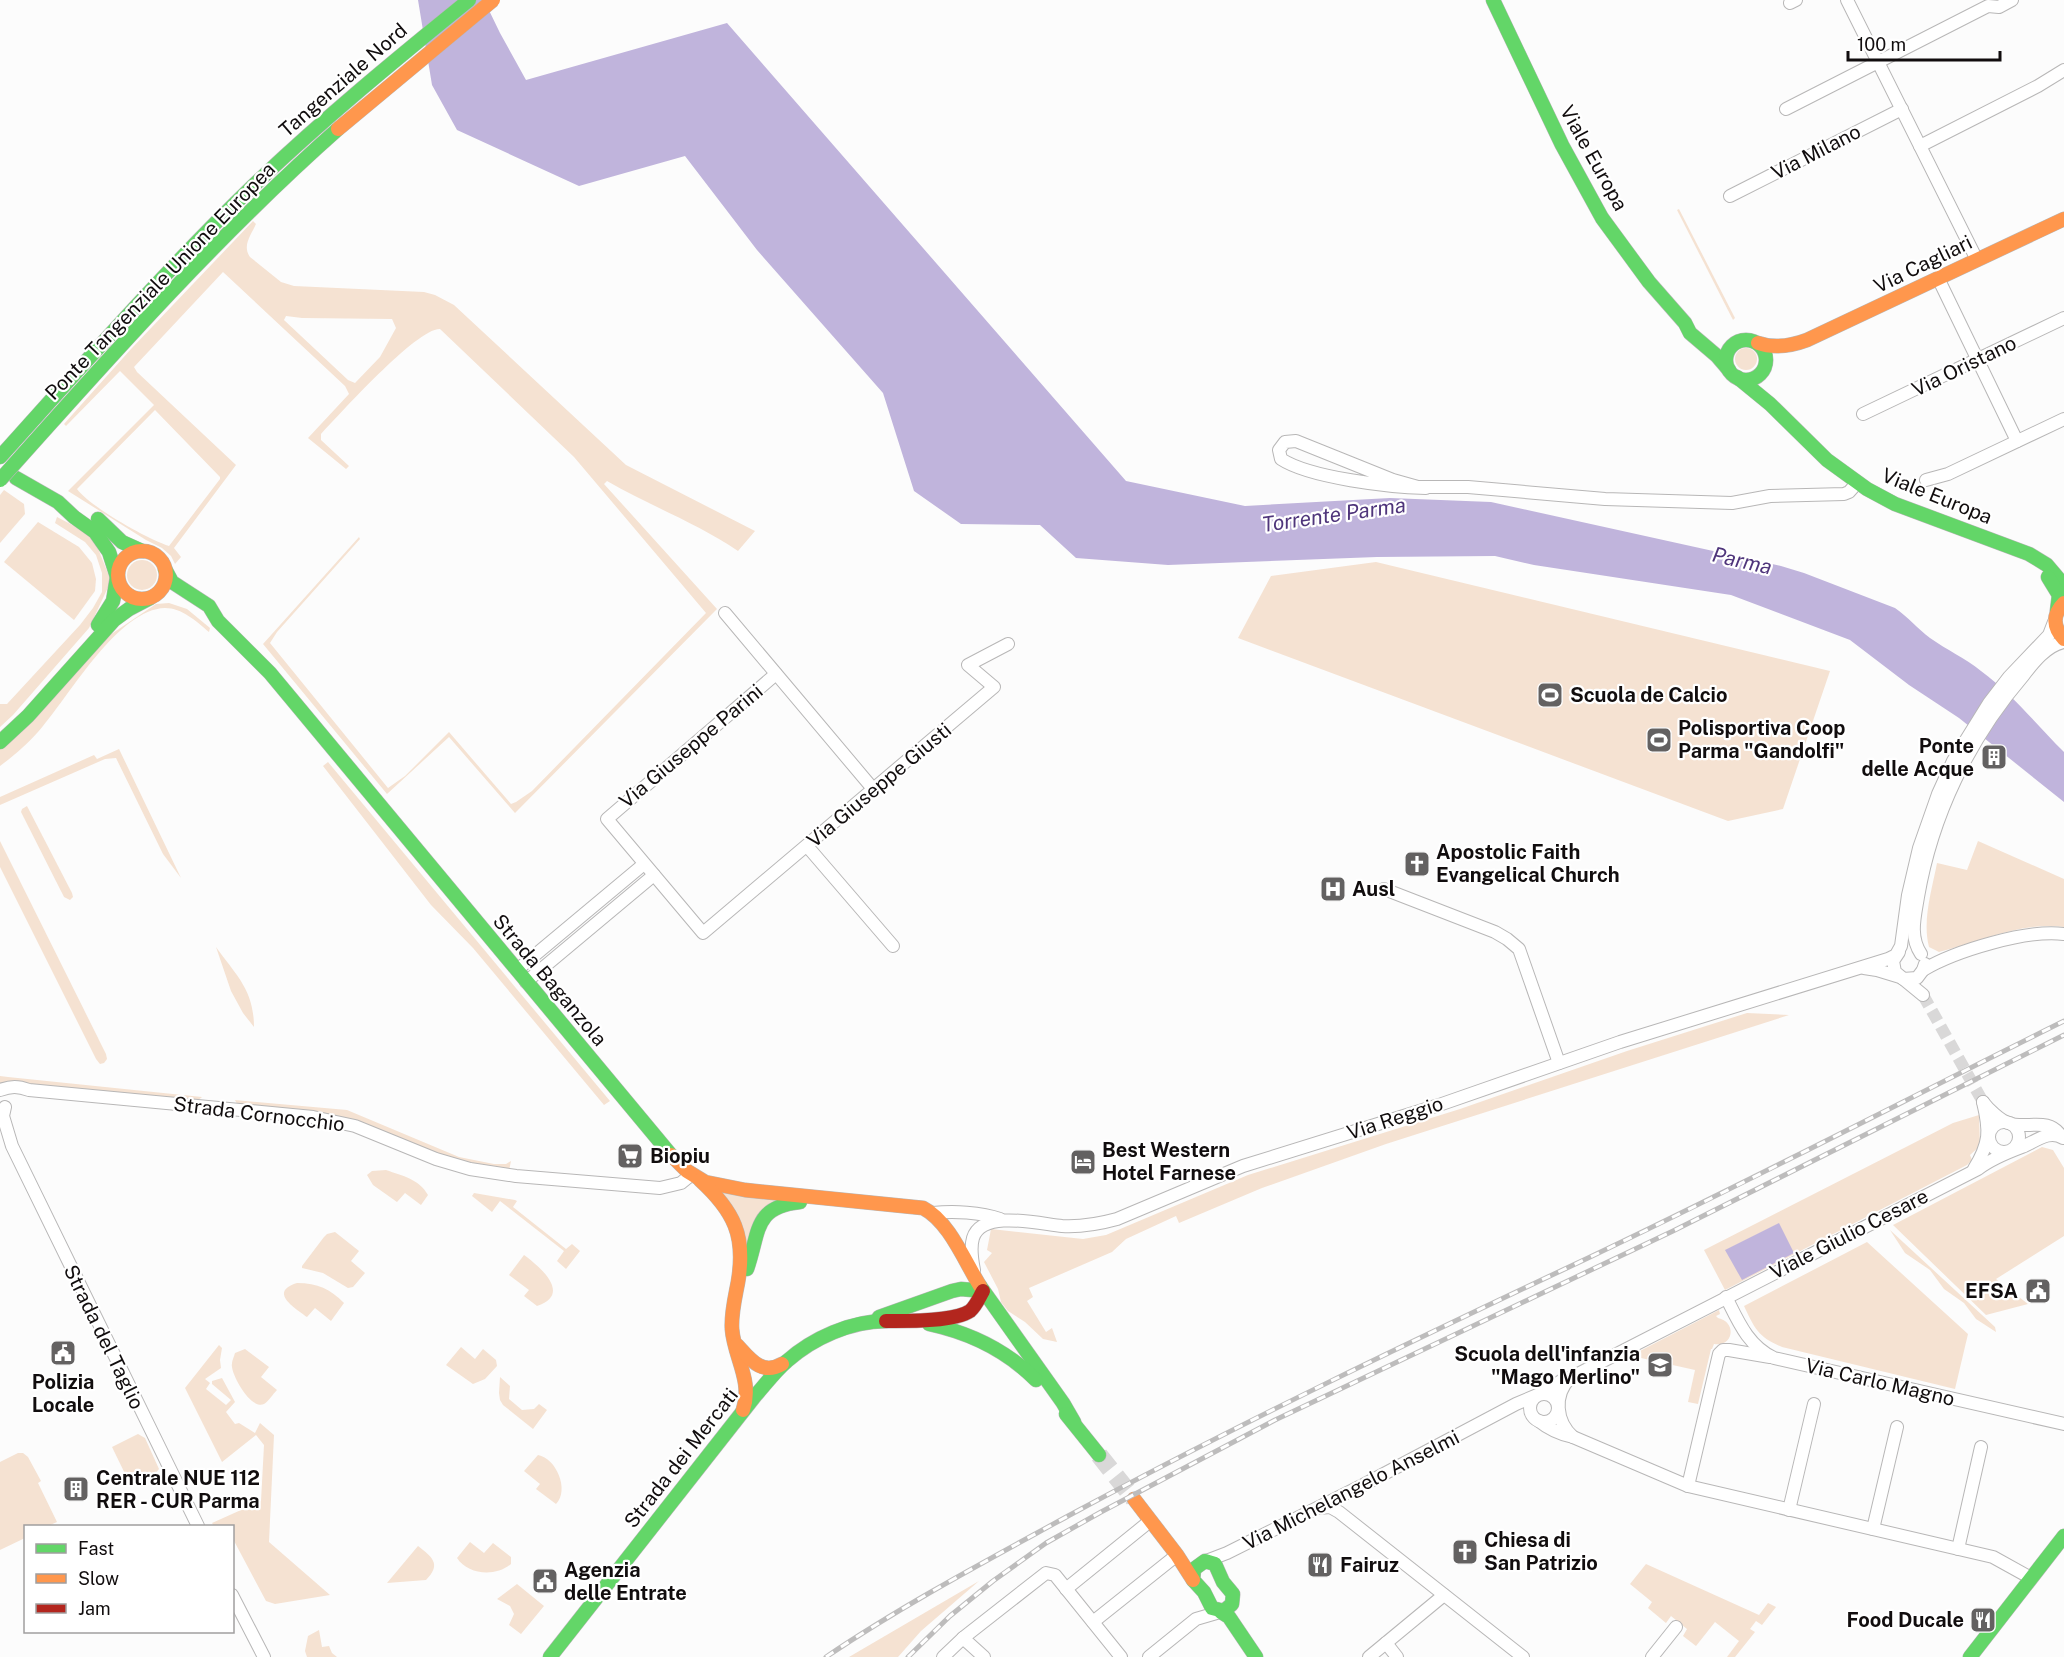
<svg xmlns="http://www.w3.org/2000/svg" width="2064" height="1657" font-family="'Public Sans',sans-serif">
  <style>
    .green { fill: #f5e2d2; fill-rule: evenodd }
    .water { fill: #c0b4dc }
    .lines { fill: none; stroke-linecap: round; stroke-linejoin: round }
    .street-tunnel { stroke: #d9d8d8; stroke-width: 12; stroke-dasharray: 12 6; stroke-linecap: butt }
    .secondary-tunnel { stroke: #d9d8d8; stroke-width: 18; stroke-dasharray: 18 9; stroke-linecap: butt }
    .street-casing { stroke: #b8b7b7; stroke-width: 14 }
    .fast-casing { stroke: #b8b7b7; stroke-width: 15 }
    .slow-casing { stroke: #b8b7b7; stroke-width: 15 }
    .jam-casing { stroke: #b8b7b7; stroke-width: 15 }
    .street { stroke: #fff; stroke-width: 12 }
    .fast { stroke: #63d668; stroke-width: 14 }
    .slow { stroke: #ff974d; stroke-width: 14 }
    .jam { stroke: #b3261e; stroke-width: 14 }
    .rail-casing { stroke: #bdbcbc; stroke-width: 5 }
    .rail { stroke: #fff; stroke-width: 3; stroke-dasharray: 9; stroke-linecap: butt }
    .fast-bridge-casing { stroke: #b8b7b7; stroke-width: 15; stroke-linecap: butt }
    .slow-bridge-casing { stroke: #b8b7b7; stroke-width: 15; stroke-linecap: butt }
    .fast-bridge { stroke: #63d668; stroke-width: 14 }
    .slow-bridge { stroke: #ff974d; stroke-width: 14 }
    .labels { text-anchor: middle; stroke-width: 4.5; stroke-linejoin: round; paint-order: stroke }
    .street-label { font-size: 20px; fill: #110d0e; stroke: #fff }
    .poi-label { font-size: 20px; font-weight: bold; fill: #110d0e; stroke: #fff; text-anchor: start }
    .water-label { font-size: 21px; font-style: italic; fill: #4f357b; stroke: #fff }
  </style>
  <rect width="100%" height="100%" fill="#fcfcfc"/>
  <g class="green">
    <path d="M1679 209 1735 318 1733 320 1677 210Z"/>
    <path d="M253 221 256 224C251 235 242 246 250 257L281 282 294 286 424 292 435 295 454 305 626 465 755 531 738 551C697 523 650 506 607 481L604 484 717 609 515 813 449 737 387 794 263 644 359 537 360 539 277 632 270 643 388 788 405 776 449 732 511 804 516 802 532 791 706 613 574 457 440 329C417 328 340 414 321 434V440L349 466 346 469 308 438 349 394 345 386 223 272 134 367 137 372 236 465 174 548 181 557 175 564 171 556 162 548 146 540 68 491 154 405 120 371 66 426 64 424 131 349ZM286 316 302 318 392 319 396 328 380 357 355 383 348 380 284 320ZM155 410 220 477V479L169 546C147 539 89 506 77 489Z"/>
    <circle cx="1746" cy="359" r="11"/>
    <path d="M4 490 24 504 25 514 0 543V495Z"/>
    <path d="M57 517 82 530 95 541 111 581 89 628 13 715 0 727V704H7L80 625 93 608 102 592V573L96 555 85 542 55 523Z"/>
    <path d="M38 522 79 547 92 563 96 579 95 591 74 620 4 562Z"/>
    <circle cx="142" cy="575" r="15"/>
    <path d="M1376 562 1830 671 1783 809 1728 821 1238 638 1271 576Z"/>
    <path d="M169 603 187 609 210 628 209 632C196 621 182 608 165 608 119 609 71 693 43 726 31 741 16 754 0 766V747L98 643 156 604Z"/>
    <path d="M119 749 181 878 163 854 116 758 105 759 0 805V797L94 755 97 759Z"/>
    <path d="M328 762 610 1101 604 1105 473 948 431 905 323 766Z"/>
    <path d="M27 806 72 893 73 897 70 900 64 897 21 812 22 809Z"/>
    <path d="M0 841 106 1054 107 1059 104 1063 100 1064 96 1059 0 867Z"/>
    <path d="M1978 841 2064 879V927C2022 921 1980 942 1939 952L1929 947C1922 920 1932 890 1937 863L1967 870Z"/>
    <path d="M216 947C236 975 254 990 254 1027L243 1013 231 991Z"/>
    <path d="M1747 1013 1789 1015 1386 1144 1262 1188 1179 1223 1176 1216 1126 1239 1112 1252 1029 1288 1033 1297 1027 1301 1046 1332 1052 1328 1057 1342 1043 1339 1025 1322 1008 1311 1001 1302 998 1289 984 1262 992 1253 987 1250 991 1229 1083 1239 1106 1235 1248 1175 1460 1109 1627 1051Z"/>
    <path d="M0 1076 8 1077 202 1097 197 1101 0 1084Z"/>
    <path d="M235 1100 347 1110 459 1157 494 1164H506L511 1161 509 1171 473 1166 313 1112 237 1104Z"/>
    <path d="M1979 1115 1980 1146 1970 1155 1972 1160 1967 1165 1725 1290 1704 1250 1953 1123Z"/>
    <path d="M2042 1147 2053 1150 2064 1168V1236L1996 1279 2028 1304 1986 1315 1893 1225Z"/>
    <path d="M386 1170C403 1176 419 1179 428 1195L421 1205 405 1193 397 1202 373 1185 367 1175 372 1171Z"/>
    <path d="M718 1189 779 1200 748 1247Z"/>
    <path d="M474 1193 515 1200 517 1201 513 1207 566 1249 572 1244 580 1251 566 1269 557 1261 564 1251 500 1201 492 1212 472 1196Z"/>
    <path d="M1890 1230 1995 1327 1996 1332 1976 1319 1964 1303 1944 1289 1930 1270 1905 1253Z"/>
    <path d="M335 1232 359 1251 351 1261 365 1273 353 1287 348 1288 323 1273 302 1268V1266L324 1237 327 1234Z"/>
    <path d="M1867 1242 1968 1334 1955 1389 1782 1347C1758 1337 1755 1329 1744 1306Z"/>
    <path d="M524 1255C539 1266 573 1294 537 1306L524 1296 529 1290 509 1275Z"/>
    <path d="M297 1283C318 1283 330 1289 344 1303L331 1321 315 1308 307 1317C295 1308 268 1292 297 1283Z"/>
    <path d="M1719 1310 1720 1314 1716 1316 1718 1318C1737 1322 1734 1347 1714 1344L1712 1349H1711L1698 1404 1688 1402 1695 1370 1641 1358 1638 1352Z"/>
    <path d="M219 1345 222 1348 220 1360 221 1368 205 1379 210 1383 206 1389 226 1405 231 1400 212 1384V1381L222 1378 235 1402 226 1412 235 1424 239 1423 255 1433 260 1423 274 1435 269 1542 330 1595 275 1604 266 1601 233 1539 232 1526H214L212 1523 261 1501 264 1445 256 1435 222 1462 185 1388Z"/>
    <path d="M461 1347 475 1359 483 1349 496 1360 497 1366 485 1379 473 1384 446 1365Z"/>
    <path d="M245 1349 269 1367 261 1377 277 1390C273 1394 268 1402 264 1404 251 1410 233 1377 232 1367 231 1362 234 1357 235 1353Z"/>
    <path d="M500 1377 510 1386 509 1399 522 1410 534 1409 539 1404 547 1410 533 1429 503 1405 500 1400 499 1393Z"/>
    <path d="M138 1434 145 1438 159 1469 154 1475 131 1486 112 1447Z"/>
    <path d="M18 1453H23L28 1457 41 1481 38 1483 57 1522 48 1526H26L25 1538 0 1550V1462Z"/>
    <path d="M538 1455C556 1458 570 1490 556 1504L536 1489 540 1484 524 1471Z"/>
    <path d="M470 1542 484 1553 493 1543 511 1557V1564C496 1577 468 1575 457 1558Z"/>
    <path d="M418 1546C432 1557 442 1564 426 1580L387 1583Z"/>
    <path d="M1646 1564 1759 1615 1768 1603 1776 1607 1762 1625 1756 1621 1750 1629 1755 1632 1735 1657H1727L1739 1641 1715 1622 1696 1646 1683 1636 1687 1629 1671 1616 1666 1623 1648 1608 1652 1602 1630 1584Z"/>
    <path d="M979 1581 921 1631 898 1657H849Z"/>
    <path d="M517 1584 544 1606 521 1634 509 1625 514 1614 510 1606 497 1599Z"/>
    <path d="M319 1630 322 1647 329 1646 332 1653 337 1657H307L305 1651 308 1636Z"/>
  </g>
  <g class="water">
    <path d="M418 0H484L500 33 526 80 727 23 1126 481 1245 506 1390 498 1491 502 1781 566 1804 573 1895 608C1908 617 1918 629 1930 638 1947 650 1965 658 1981 671 2012 694 2037 725 2064 752V802L1959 718 1909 685 1850 640 1731 595 1534 565 1495 556 1377 557 1168 565 1076 558 1040 525 961 524 914 491 883 393 757 250 685 156 579 186 457 130 432 85Z"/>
    <path d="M1779 1223 1794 1253 1742 1280 1725 1250Z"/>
  </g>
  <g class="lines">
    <path class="street-tunnel" d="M1923 995 1983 1102"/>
    <path class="secondary-tunnel" d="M1099 1455 1134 1499"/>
    <g class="street-casing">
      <g id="street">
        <path d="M1847 0 1977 260"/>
        <path d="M1790 3 1796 0"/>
        <path d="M1786 109 1988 6 1999 7 2012 0"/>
        <path d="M1920 146 2038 86 2064 70"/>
        <path d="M1730 196 1902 109"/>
        <path d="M1938 278 2017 441"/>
        <path d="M1863 414 2064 318"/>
        <path d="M1926 480 1948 474 2064 419"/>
        <path d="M1426 488C1390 487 1310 478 1281 459L1279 450 1285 442 1296 441 1393 480 1418 487H1468L1605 499 1732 503 1770 496 1844 494 1849 492 1857 483"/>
        <path d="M725 613 874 790"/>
        <path d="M776 674 607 819 703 933 994 687 968 665 1008 644"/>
        <path d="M807 846 893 946"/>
        <path d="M1384 889 1495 932 1507 939 1519 949 1559 1063"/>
        <path d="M1899 952 1893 961 1895 972 1923 995"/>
        <path d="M1921 954C1909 936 1915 916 1918 897 1932 815 1969 739 2023 676 2033 663 2047 645 2064 642"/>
        <path d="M1864 968 1877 970 1900 977"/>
        <path d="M517 970 644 864"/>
        <path d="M1923 970C1955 951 2027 929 2064 934"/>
        <path d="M1903 979 1917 978 1923 970 1925 964"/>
        <path d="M526 982 654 875"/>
        <path d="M0 1090C11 1086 18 1086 29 1090L313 1117 355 1126 436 1159 470 1169 516 1176 660 1188 681 1183 692 1174"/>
        <path d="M1983 1102C1988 1109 2000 1120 2008 1123 2026 1130 2048 1116 2061 1136"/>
        <path d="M5 1107 3 1116 12 1146 198 1526"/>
        <circle cx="2004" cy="1137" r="15"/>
        <path d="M1974 1169C1990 1143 1990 1131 1983 1102"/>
        <path d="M933 1213C953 1211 981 1212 1000 1219"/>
        <path d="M974 1270C972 1260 970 1248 973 1238 982 1209 1040 1224 1062 1226 1081 1227 1099 1224 1117 1219L1243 1166 1439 1105 1620 1042 1888 959 1896 955 1901 946 1908 895 1919 848 1938 794 1953 761 1989 703 2009 677 2049 635 2054 622"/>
        <path d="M1726 1297C1738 1321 1748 1346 1774 1358L2064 1424"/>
        <path d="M1570 1378C1553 1395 1556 1422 1573 1437"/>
        <circle cx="1544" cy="1408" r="14"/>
        <path d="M1539 1421C1550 1430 1560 1434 1573 1437L1688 1486 1993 1557 2031 1578"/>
        <path d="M1688 1486 1719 1354 1723 1350H1729L1770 1357"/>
        <path d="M1318 1508 1330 1507 1339 1512 1523 1657"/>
        <path d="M1789 1510 1814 1404"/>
        <path d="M1873 1529 1897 1427"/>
        <path d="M1958 1549 1981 1447"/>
        <path d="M1206 1561 1227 1553 1363 1485 1516 1404 1542 1393 1561 1381 1570 1378 1978 1169C1991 1159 2006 1153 2022 1147 2035 1142 2049 1129 2063 1138"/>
        <path d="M1066 1589 1150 1521"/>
        <path d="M232 1595 264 1657"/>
        <path d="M1093 1622 1177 1555"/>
        <path d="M963 1638 984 1657"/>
        <path d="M1386 1643 1397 1657"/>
        <path d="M943 1657 963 1638 1046 1573 1055 1575 1121 1657"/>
        <path d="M1149 1657 1196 1619 1220 1612"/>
        <path d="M1369 1657 1444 1595"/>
        <path d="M1652 1657 1676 1627"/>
      </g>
    </g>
    <g class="fast-casing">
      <g id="fast">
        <path d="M1493 0 1562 145 1602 218 1649 282 1685 323 1690 333 1717 356 1729 370"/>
        <circle cx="1746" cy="360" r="20"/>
        <path d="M1737 377 1770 404 1827 460 1867 489 1895 504 2029 554 2047 565 2064 585"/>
        <path d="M0 457C82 366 163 273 252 187 321 121 395 60 469 0"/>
        <path d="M16 478 58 502 74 517 95 532 109 552 117 577"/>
        <path d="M98 519 122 542 142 551"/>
        <path d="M165 569 172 582 209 606 218 621 270 673 671 1155"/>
        <path d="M2048 577 2059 595 2057 611"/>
        <path d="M98 625 113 601 117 577"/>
        <path d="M0 742 28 716 114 620 129 609 150 598"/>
        <path d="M747 1269C760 1232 753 1207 800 1202"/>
        <path d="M980 1286 1063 1403 1074 1422"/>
        <path d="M879 1317 952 1291 961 1289 983 1291"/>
        <path d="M929 1324C971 1333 1006 1350 1036 1380"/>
        <path d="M1066 1414 1099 1455"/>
        <path d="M1205 1561 1215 1564 1223 1582 1233 1594 1232 1604 1224 1611 1212 1608 1204 1592 1193 1580 1194 1569Z"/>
        <path d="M1221 1612 1229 1617 1256 1657"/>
        <path d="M550 1657 755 1396C765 1385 775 1371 787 1361 813 1338 851 1321 886 1321"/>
        <path d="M1970 1657 2064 1536"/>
      </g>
    </g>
    <g class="slow-casing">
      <g id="slow">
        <path d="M1758 343C1775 349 1791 346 1807 340L2064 219"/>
        <circle cx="142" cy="575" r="24"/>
        <path d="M2064 603C2052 615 2053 627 2064 639"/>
        <path d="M671 1155 687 1171 705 1182 745 1190 923 1208C949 1221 965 1262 980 1286"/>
        <path d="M700 1180C734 1211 746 1236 738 1282 735 1298 731 1313 732 1329 734 1357 753 1381 743 1410"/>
        <path d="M737 1345C750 1359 762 1376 782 1364"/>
        <path d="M1134 1499 1177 1555 1193 1580"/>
      </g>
    </g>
    <g class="jam-casing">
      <path id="jam" d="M886 1321C906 1321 954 1322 970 1311 976 1306 979 1298 983 1291"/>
    </g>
    <use href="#street" class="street"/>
    <use href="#fast" class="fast"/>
    <use href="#slow" class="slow"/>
    <use href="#jam" class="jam"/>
    <g class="rail-casing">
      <g id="rail">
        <path d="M826 1657C903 1605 986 1561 1068 1516 1238 1424 1412 1341 1588 1258 1748 1182 1905 1100 2064 1021"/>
        <path d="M908 1657 950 1616 993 1581 1046 1543 1101 1512 1275 1420 1673 1231 2064 1035"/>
      </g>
    </g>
    <use href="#rail" class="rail"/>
    <g class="fast-bridge-casing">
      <path id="fast-bridge" d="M0 480C108 359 216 237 338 129"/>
    </g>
    <g class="slow-bridge-casing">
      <path id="slow-bridge" d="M338 129 493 0"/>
    </g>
    <use href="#fast-bridge" class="fast-bridge"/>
    <use href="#slow-bridge" class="slow-bridge"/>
  </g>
  <defs>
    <g id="stadium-square" transform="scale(1.35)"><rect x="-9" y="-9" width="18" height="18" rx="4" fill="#636161" stroke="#fff"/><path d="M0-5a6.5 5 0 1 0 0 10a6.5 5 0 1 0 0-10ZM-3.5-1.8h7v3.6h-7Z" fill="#fff"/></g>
    <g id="building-square" transform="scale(1.35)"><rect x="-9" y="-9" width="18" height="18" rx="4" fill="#636161" stroke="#fff"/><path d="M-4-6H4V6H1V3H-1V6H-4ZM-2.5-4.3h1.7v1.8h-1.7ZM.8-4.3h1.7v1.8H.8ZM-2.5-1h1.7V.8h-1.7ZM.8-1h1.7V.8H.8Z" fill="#fff"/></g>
    <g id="church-square" transform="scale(1.35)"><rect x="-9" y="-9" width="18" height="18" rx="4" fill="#636161" stroke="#fff"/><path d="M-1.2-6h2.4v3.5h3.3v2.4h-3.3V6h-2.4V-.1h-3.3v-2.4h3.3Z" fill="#fff"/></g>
    <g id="hospital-square" transform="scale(1.35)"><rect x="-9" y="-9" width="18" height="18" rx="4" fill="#636161" stroke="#fff"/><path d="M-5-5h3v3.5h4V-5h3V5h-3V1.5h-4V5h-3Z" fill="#fff"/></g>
    <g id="supermarket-square" transform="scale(1.35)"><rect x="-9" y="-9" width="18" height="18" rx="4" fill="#636161" stroke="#fff"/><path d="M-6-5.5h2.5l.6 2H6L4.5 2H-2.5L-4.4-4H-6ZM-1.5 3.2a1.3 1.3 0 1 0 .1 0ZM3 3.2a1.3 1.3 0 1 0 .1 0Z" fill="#fff"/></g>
    <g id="hotel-square" transform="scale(1.35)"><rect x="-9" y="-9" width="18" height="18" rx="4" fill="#636161" stroke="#fff"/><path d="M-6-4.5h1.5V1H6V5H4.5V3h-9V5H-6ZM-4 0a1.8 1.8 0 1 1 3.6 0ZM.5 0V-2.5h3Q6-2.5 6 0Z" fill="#fff"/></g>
    <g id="civic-square" transform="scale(1.35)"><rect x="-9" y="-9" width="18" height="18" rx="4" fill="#636161" stroke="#fff"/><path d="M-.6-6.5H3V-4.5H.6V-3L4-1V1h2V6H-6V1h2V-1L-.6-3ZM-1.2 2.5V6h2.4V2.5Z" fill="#fff"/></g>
    <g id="school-square" transform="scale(1.35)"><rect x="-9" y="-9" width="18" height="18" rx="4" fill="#636161" stroke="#fff"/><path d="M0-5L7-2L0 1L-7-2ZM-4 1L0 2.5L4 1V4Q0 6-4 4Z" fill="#fff"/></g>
    <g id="restaurant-square" transform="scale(1.35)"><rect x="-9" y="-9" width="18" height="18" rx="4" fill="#636161" stroke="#fff"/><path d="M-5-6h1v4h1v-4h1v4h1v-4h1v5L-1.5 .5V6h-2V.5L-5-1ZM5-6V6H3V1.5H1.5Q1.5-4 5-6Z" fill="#fff"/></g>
  </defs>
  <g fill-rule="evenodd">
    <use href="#stadium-square" x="1550" y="695"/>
    <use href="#stadium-square" x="1659" y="740"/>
    <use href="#building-square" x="1994" y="757"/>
    <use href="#church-square" x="1417" y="864"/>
    <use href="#hospital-square" x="1333" y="889"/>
    <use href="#supermarket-square" x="630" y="1156"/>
    <use href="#hotel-square" x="1083" y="1162"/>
    <use href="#civic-square" x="2038" y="1291"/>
    <use href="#civic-square" x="63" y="1353"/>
    <use href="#school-square" x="1660" y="1365"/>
    <use href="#building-square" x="76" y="1489"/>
    <use href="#church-square" x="1465" y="1552"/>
    <use href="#restaurant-square" x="1320" y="1565"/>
    <use href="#civic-square" x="545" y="1581"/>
    <use href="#restaurant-square" x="1983" y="1620"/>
  </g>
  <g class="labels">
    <g class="street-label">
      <text transform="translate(343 80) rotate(-41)" y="7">Tangenziale Nord</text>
      <text transform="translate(1816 152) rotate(-27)" y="7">Via Milano</text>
      <text transform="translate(1594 158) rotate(61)" y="7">Viale Europa</text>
      <text transform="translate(1923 264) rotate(-26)" y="7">Via Cagliari</text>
      <text transform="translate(160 281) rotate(-46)" y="7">Ponte Tangenziale Unione Europea</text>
      <text transform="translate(1964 366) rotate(-26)" y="7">Via Oristano</text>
      <text transform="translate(1937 496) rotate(22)" y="7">Viale Europa</text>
      <text transform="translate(691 746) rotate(-40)" y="7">Via Giuseppe Parini</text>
      <text transform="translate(879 785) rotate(-40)" y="7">Via Giuseppe Giusti</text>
      <text transform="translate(550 980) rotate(50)" y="7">Strada Baganzola</text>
      <text transform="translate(259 1114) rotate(7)" y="7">Strada Cornocchio</text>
      <text transform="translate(1395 1118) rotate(-18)" y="7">Via Reggio</text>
      <text transform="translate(1849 1234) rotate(-27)" y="7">Viale Giulio Cesare</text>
      <text transform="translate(104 1337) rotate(64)" y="7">Strada del Taglio</text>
      <text transform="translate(1880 1382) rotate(13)" y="7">Via Carlo Magno</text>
      <text transform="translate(681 1458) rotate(-52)" y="7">Strada dei Mercati</text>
      <text transform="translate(1351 1490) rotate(-27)" y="7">Via Michelangelo Anselmi</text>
    </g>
    <g class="poi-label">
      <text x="1570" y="702">Scuola de Calcio</text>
      <text x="1678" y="735">Polisportiva Coop<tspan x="1678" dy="23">Parma "Gandolfi"</tspan></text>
      <text x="1974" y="753" text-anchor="end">Ponte<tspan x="1974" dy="23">delle Acque</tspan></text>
      <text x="1436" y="859">Apostolic Faith<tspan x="1436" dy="23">Evangelical Church</tspan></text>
      <text x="1352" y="896">Ausl</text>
      <text x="1102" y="1157">Best Western<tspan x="1102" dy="23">Hotel Farnese</tspan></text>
      <text x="650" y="1163">Biopiu</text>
      <text x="2018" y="1298" text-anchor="end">EFSA</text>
      <text x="1640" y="1361" text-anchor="end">Scuola dell'infanzia<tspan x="1640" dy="23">"Mago Merlino"</tspan></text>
      <text x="63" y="1389" text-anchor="middle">Polizia<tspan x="63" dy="23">Locale</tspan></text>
      <text x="96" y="1485">Centrale NUE 112<tspan x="96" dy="23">RER - CUR Parma</tspan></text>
      <text x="1484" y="1547">Chiesa di<tspan x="1484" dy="23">San Patrizio</tspan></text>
      <text x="1340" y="1572">Fairuz</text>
      <text x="564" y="1577">Agenzia<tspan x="564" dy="23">delle Entrate</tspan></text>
      <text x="1964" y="1627" text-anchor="end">Food Ducale</text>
    </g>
    <g class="water-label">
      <text transform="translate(1334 515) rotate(-8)" y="7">Torrente Parma</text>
      <text transform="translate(1742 561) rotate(13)" y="7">Parma</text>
    </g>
  </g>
  <rect x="24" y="1525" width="210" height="108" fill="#ffffff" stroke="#a09e9f" stroke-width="1.5"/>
  <rect x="36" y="1544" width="30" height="9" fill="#63d668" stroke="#a09e9f" stroke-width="1.5"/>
  <text x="78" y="1555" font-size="18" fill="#110d0e">Fast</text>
  <rect x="36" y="1574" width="30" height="9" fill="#ff974d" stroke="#a09e9f" stroke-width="1.5"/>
  <text x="78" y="1585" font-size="18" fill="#110d0e">Slow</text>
  <rect x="36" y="1604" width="30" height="9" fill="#b3261e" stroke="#a09e9f" stroke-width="1.5"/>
  <text x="78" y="1615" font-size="18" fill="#110d0e">Jam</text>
  <path d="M1848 51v9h152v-9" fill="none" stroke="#110d0e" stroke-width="3"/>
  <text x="1857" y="51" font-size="18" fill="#110d0e" stroke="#ffffff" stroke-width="4.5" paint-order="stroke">100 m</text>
</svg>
